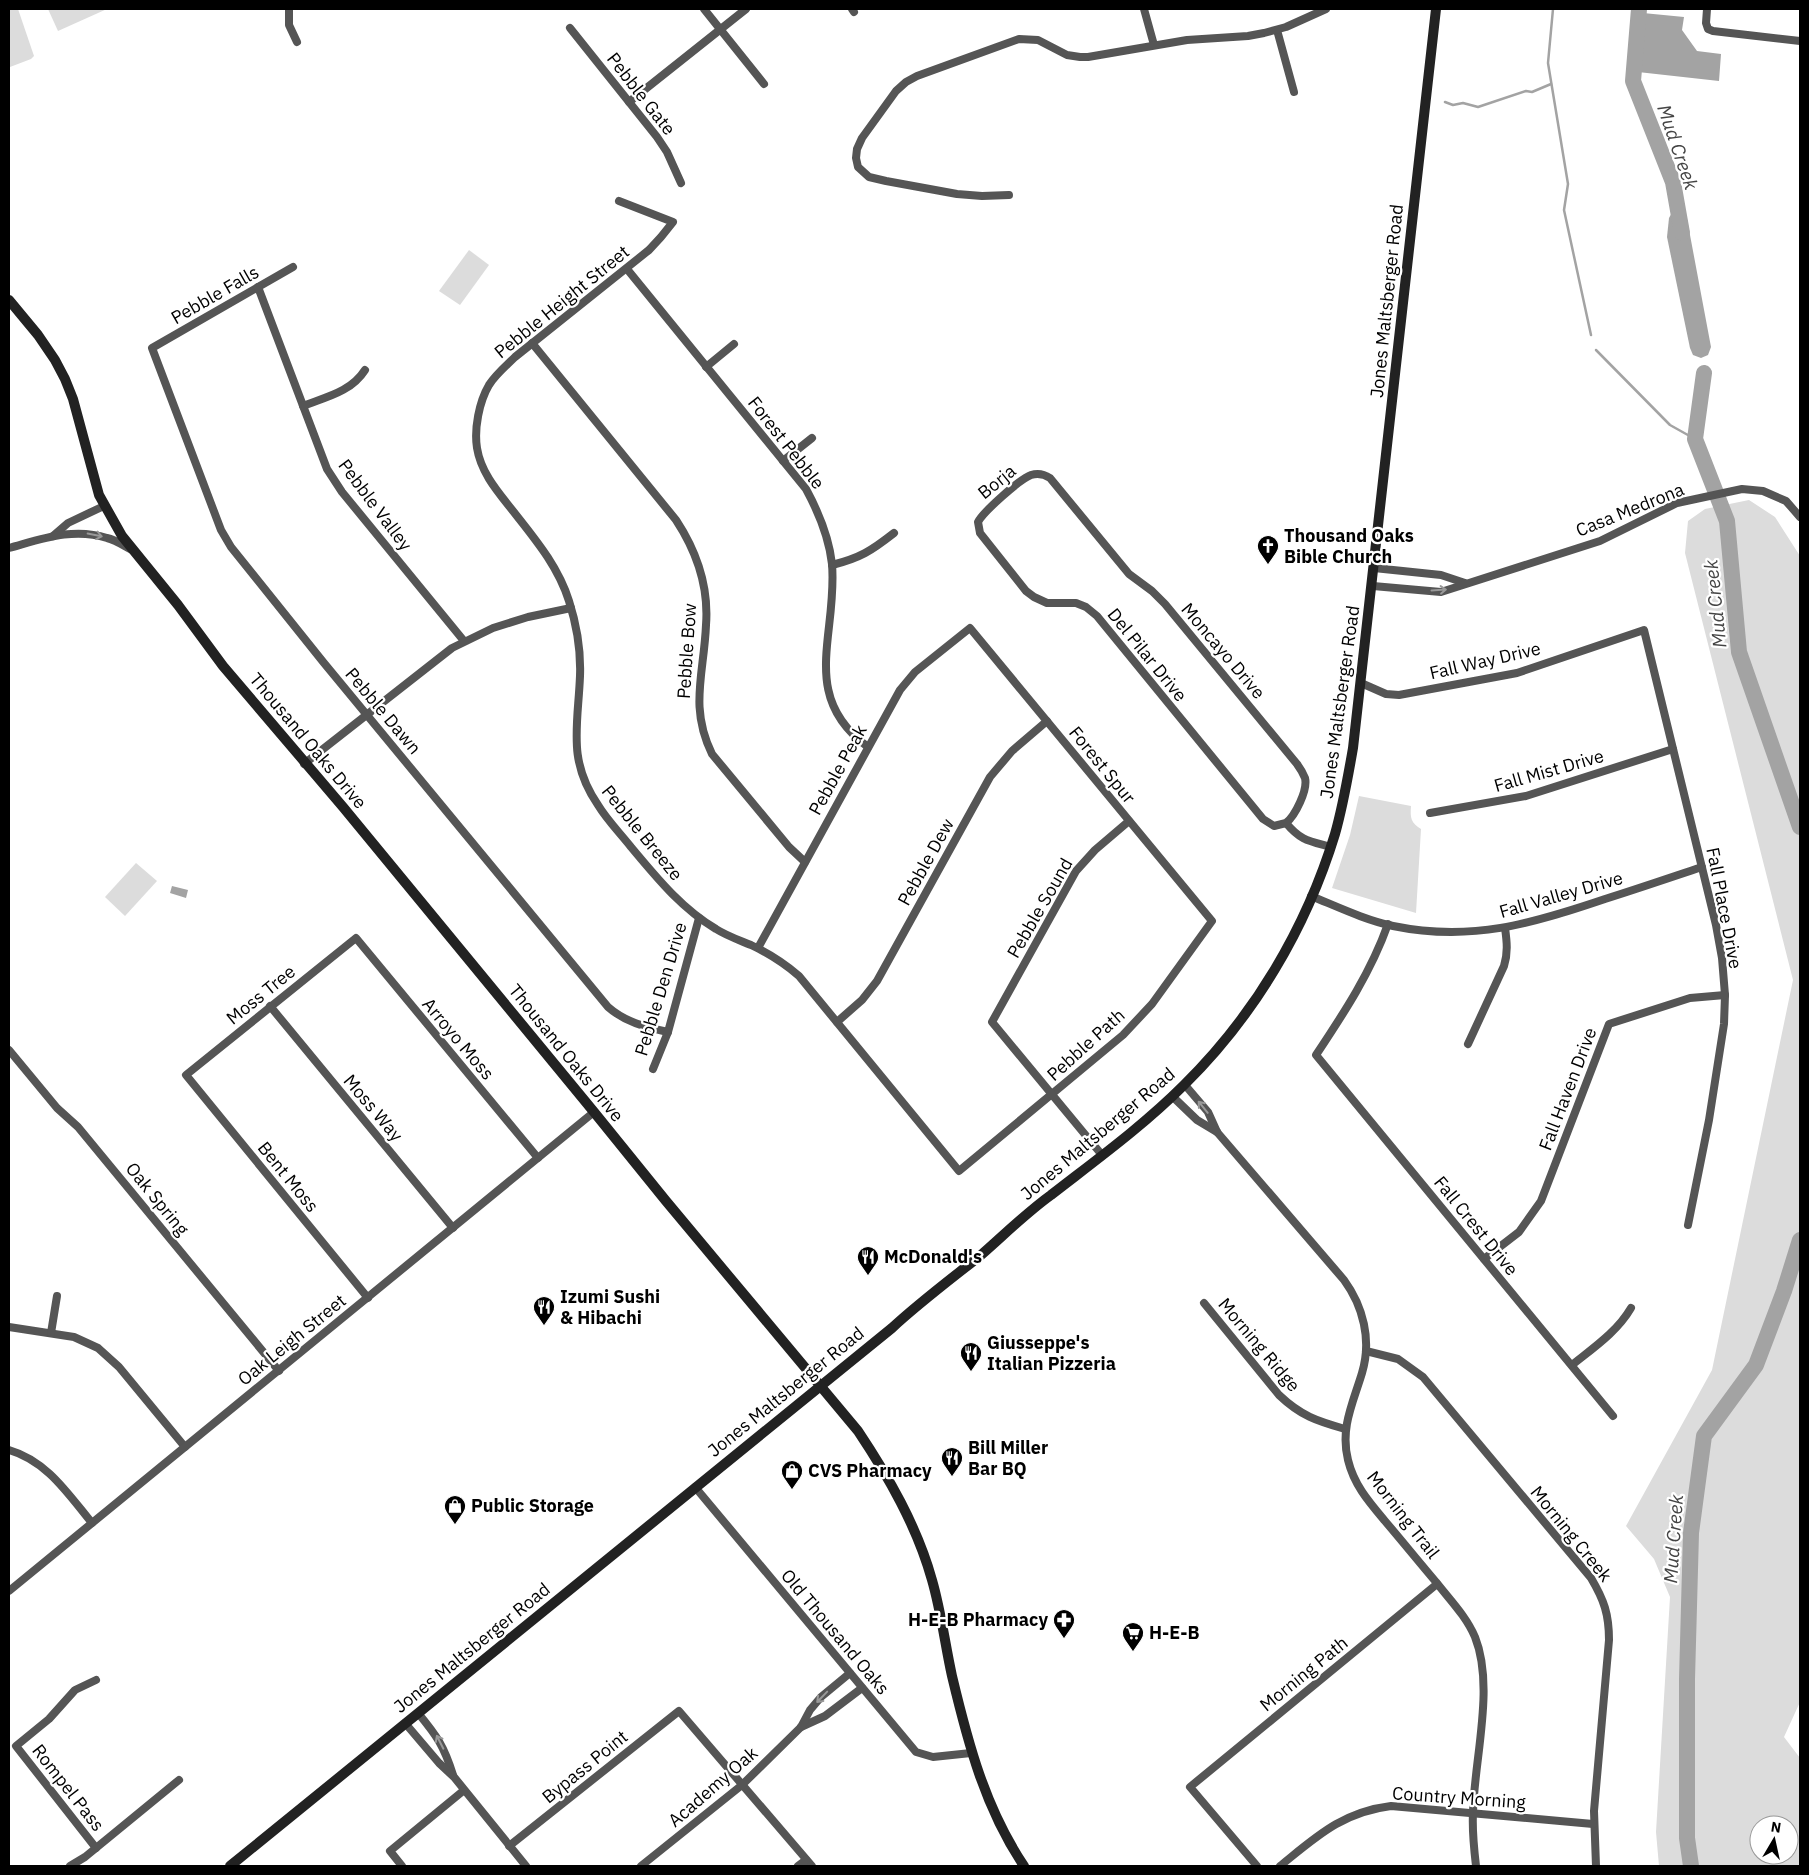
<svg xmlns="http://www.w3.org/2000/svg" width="1809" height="1875" font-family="'IBM Plex Sans',sans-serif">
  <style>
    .green { fill: #dcdcdc; fill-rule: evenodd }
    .water { fill: #a3a3a3 }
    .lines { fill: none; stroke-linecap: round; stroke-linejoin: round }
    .stream { stroke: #a3a3a3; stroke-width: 2.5 }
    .river { stroke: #a3a3a3; stroke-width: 16 }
    .minor { stroke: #555; stroke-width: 8 }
    .secondary { stroke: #222; stroke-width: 10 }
    .oneway { stroke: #999 }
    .labels { text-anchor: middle; stroke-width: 4.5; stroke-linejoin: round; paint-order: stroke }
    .street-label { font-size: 18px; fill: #000; stroke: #fff }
    .poi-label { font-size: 18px; font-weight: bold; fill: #000; stroke: #fff; text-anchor: start }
    .water-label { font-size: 19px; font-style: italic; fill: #444; stroke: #fff }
  </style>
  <rect width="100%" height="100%" fill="#fff"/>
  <g class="green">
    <path d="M9 9H18L34 56 31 59 10 67Z"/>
    <path d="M48 9H107L58 31Z"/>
    <path d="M469 250 489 265 460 305 439 291Z"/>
    <path d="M1749 500 1775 517 1800 556V1702L1784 1737 1800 1758V1866H1659L1656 1832 1670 1597 1654 1559 1626 1526 1712 1370 1793 980 1685 553 1688 521 1705 509ZM1759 1825H1789V1855H1759Z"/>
    <path d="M1359 796 1411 806C1410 818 1411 823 1421 829L1416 913 1332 888 1350 835Z"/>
    <path d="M136 863 157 881 125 916 105 897Z"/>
  </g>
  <g class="water">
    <path d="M1643 13 1684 17 1682 30 1697 51 1721 54 1719 81 1638 72Z"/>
    <path d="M1682 210 1687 219 1711 347 1708 355 1701 358 1693 355 1690 348 1667 237 1669 218 1673 211Z"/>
    <path d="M172 886 188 890 186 898 170 893Z"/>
  </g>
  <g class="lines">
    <g class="stream">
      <path d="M1553 9 1548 63 1568 184 1564 210 1591 335"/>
      <path d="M1445 102 1453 105 1463 103 1478 107 1526 91 1532 92 1551 84"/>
      <path d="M1596 350 1670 425 1695 439"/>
    </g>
    <g class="river">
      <path d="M1639 9 1633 81 1673 182 1682 233"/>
      <path d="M1704 373 1695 439 1727 521 1739 652 1800 827"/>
      <path d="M1691 1866 1687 1838V1679L1691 1533 1704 1436 1756 1365 1784 1291 1800 1240"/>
    </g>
    <g class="minor">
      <path d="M289 9V25L297 42"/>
      <path d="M704 9 764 84"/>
      <path d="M852 9 854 12"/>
      <path d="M1144 9 1154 45"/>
      <path d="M1707 9 1706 23 1708 29 1713 31 1800 41"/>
      <path d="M570 28 657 137 667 152 681 183"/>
      <path d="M1277 30 1294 92"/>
      <path d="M629 102 746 9"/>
      <path d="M1009 195 982 196 957 194 886 181 869 177 858 167 856 158 857 149 862 138 896 91 906 82 917 76 1019 39 1038 40 1067 55 1080 57H1088L1187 40 1248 36 1264 33 1286 27 1326 9"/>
      <path d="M619 201 673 222 661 237 649 250 515 357C506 366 496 374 489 385 479 402 474 429 477 448 481 473 498 492 513 511 535 539 558 566 569 601 577 626 581 650 580 676 578 726 567 760 598 805 607 820 620 833 631 847 657 878 681 908 716 929 727 936 739 940 751 945 768 953 784 963 799 976L959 1171 1123 1035 1152 1004 1212 921 970 628 915 672 900 690 758 948"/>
      <path d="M293 267 152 348 221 530 231 547 324 663 608 1007C625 1022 645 1027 668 1032"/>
      <path d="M627 269 806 489C819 513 829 537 832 564 838 634 798 696 868 747"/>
      <path d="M258 287 327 469 342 492 464 641"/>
      <path d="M532 343 676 520C697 552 709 586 706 625 704 674 689 707 712 754L789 847 805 862"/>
      <path d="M706 367 734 344"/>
      <path d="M303 406C326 397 351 392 365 370"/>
      <path d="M783 461 812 438"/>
      <path d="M53 536 68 523 104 506"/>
      <path d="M9 548C42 539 73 527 107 538 116 540 124 546 132 550"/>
      <path d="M832 565C860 558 871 551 894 533"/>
      <path d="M1374 568 1441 575 1465 583"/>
      <path d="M1373 586 1441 592 1600 541 1677 503 1742 489 1763 491 1786 501 1800 517"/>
      <path d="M1361 683 1386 694 1399 695 1517 673 1644 630 1716 925 1722 958 1725 995 1724 1024 1709 1120 1688 1225"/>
      <path d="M304 764 452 648 493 628 528 617 571 608"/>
      <path d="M1430 813 1526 796 1673 749"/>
      <path d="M1286 823 1274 826 1263 819 1097 616 1086 607 1076 603H1047L1034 597 1026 591 980 533 978 522C983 512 1020 479 1031 475 1037 473 1044 474 1050 478L1129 574 1152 591 1165 604 1297 764C1300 768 1303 773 1305 778 1308 790 1295 816 1286 823 1301 841 1309 841 1331 847"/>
      <path d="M1311 896C1338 907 1365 920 1393 926 1471 942 1531 924 1605 899 1637 889 1669 878 1702 867"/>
      <path d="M1388 924C1371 972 1344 1013 1316 1055L1613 1416"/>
      <path d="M270 1006 453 1228"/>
      <path d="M837 1022 862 1000 877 981 990 777 1012 751 1047 721"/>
      <path d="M1468 1044 1504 966C1508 953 1507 942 1505 928"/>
      <path d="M9 1050 57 1108 78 1127 279 1371"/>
      <path d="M653 1069 668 1032 699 918"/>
      <path d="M1185 1085 1208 1112 1217 1132 1344 1280C1363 1306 1372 1340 1362 1373 1353 1403 1340 1428 1348 1460 1354 1485 1369 1502 1385 1521 1402 1541 1419 1562 1436 1582 1450 1600 1466 1616 1475 1637 1495 1687 1474 1760 1473 1813 1472 1831 1474 1849 1476 1866"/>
      <path d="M1172 1096 1197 1120 1217 1132"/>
      <path d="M1102 1155 992 1022 1076 871 1095 850 1129 821"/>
      <path d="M1484 1259 1519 1232 1541 1201 1609 1024 1690 998 1725 995"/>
      <path d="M368 1298 186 1075 356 938 538 1158"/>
      <path d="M1204 1303 1279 1395C1301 1416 1317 1421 1345 1429"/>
      <path d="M9 1327 74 1337 98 1348 119 1367 185 1447"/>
      <path d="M51 1333 57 1296"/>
      <path d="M1366 1351 1398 1359 1423 1377 1591 1578C1604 1600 1609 1614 1609 1640L1594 1811 1596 1866"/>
      <path d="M1572 1365C1593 1348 1617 1332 1631 1308"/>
      <path d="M9 1450C47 1461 68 1494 92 1523"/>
      <path d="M695 1487 916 1752 933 1757 971 1753"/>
      <path d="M9 1591 594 1112"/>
      <path d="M96 1680 75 1690 49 1719 16 1746 96 1848"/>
      <path d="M418 1713C437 1736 444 1746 453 1775"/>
      <path d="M405 1723 439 1763 454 1777 526 1866"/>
      <path d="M801 1727 825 1716 862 1688"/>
      <path d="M509 1846 679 1711 812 1866"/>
      <path d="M70 1866 85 1857 179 1780"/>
      <path d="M402 1866 390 1851 463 1791"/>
      <path d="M641 1866 742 1785 801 1727 810 1710 821 1697 850 1673"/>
      <path d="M798 1866 806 1860"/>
      <path d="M1257 1866 1190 1787 1437 1584"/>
      <path d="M1280 1866C1316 1837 1342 1812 1391 1806L1593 1824"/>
    </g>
    <g class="secondary">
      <path d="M9 300 38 335 55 360 65 379 73 399 99 495 122 536 178 605 223 666 343 807 594 1112 666 1201 858 1431C888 1476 917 1526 932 1580 941 1611 945 1644 952 1676 968 1743 985 1808 1024 1866"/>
      <path d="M230 1866 892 1328C920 1302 951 1279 981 1255 1004 1235 1026 1213 1051 1195 1096 1160 1143 1126 1184 1085 1254 1016 1306 929 1335 834 1343 806 1348 777 1353 748L1436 9"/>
    </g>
  </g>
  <defs><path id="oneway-shaft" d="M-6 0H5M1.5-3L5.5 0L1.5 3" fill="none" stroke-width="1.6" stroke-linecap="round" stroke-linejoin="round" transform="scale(1.25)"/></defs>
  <g class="oneway">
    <use href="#oneway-shaft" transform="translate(95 535) rotate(11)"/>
    <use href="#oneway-shaft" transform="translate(1439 590) rotate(-4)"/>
    <use href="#oneway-shaft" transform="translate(1203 1107) rotate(-129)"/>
    <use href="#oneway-shaft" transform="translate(822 1697) rotate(134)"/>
    <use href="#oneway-shaft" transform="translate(440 1742) rotate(-117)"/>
  </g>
  <defs>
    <g id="church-pin" transform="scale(1.125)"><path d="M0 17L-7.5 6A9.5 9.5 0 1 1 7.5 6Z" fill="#000" stroke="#fff"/><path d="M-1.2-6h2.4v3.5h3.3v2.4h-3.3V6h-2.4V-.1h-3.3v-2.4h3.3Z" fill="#fff"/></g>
    <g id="restaurant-pin" transform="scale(1.125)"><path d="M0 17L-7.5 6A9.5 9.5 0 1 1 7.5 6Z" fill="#000" stroke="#fff"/><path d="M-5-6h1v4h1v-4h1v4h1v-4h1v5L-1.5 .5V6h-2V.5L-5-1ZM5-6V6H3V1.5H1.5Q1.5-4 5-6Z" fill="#fff"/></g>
    <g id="shop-pin" transform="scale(1.125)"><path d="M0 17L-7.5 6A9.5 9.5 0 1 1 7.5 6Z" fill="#000" stroke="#fff"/><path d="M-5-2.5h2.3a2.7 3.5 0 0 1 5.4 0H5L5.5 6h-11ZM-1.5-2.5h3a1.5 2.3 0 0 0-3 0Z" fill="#fff"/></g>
    <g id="pharmacy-pin" transform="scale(1.125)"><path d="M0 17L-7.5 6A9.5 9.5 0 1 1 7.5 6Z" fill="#000" stroke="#fff"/><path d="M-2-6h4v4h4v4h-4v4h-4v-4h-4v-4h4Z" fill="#fff"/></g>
    <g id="supermarket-pin" transform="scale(1.125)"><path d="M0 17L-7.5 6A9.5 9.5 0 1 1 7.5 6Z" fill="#000" stroke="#fff"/><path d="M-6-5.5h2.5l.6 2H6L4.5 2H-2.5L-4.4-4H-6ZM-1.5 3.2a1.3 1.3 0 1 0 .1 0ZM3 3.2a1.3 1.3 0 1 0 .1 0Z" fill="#fff"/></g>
  </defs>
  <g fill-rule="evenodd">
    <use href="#church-pin" x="1268" y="546"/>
    <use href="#restaurant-pin" x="868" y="1257"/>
    <use href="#restaurant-pin" x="544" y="1307"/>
    <use href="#restaurant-pin" x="971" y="1353"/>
    <use href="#restaurant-pin" x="952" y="1458"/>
    <use href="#shop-pin" x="792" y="1471"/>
    <use href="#shop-pin" x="455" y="1506"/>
    <use href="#pharmacy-pin" x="1064" y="1620"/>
    <use href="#supermarket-pin" x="1133" y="1633"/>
  </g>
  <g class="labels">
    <g class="street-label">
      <text transform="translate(641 94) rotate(52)" y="6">Pebble Gate</text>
      <text transform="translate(215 295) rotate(-30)" y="6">Pebble Falls</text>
      <text transform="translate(1387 301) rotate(-84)" y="6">Jones Maltsberger Road</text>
      <text transform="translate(562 302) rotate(-39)" y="6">Pebble Height Street</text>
      <text transform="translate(786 443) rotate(52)" y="6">Forest Pebble</text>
      <text transform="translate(997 482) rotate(-39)" y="6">Borja</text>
      <text transform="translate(375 505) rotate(53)" y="6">Pebble Valley</text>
      <text transform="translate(1630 510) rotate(-22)" y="6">Casa Medrona</text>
      <text transform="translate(687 651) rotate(-86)" y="6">Pebble Bow</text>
      <text transform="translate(1223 651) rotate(50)" y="6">Moncayo Drive</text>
      <text transform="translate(1147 655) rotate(51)" y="6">Del Pilar Drive</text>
      <text transform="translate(1485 661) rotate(-13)" y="6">Fall Way Drive</text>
      <text transform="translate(1340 702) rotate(-82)" y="6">Jones Maltsberger Road</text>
      <text transform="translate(383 711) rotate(50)" y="6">Pebble Dawn</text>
      <text transform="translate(308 741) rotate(50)" y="6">Thousand Oaks Drive</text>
      <text transform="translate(1102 765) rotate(51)" y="6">Forest Spur</text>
      <text transform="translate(838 770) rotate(-61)" y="6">Pebble Peak</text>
      <text transform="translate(1549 771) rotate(-16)" y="6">Fall Mist Drive</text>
      <text transform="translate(642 833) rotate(51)" y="6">Pebble Breeze</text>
      <text transform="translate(926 862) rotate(-61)" y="6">Pebble Dew</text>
      <text transform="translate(1561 895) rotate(-16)" y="6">Fall Valley Drive</text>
      <text transform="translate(1040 908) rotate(-60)" y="6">Pebble Sound</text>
      <text transform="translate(1724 908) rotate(79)" y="6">Fall Place Drive</text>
      <text transform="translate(661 989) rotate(-73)" y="6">Pebble Den Drive</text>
      <text transform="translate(261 995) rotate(-39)" y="6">Moss Tree</text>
      <text transform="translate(458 1039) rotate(50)" y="6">Arroyo Moss</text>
      <text transform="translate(1086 1045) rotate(-42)" y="6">Pebble Path</text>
      <text transform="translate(566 1053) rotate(51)" y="6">Thousand Oaks Drive</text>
      <text transform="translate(1568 1089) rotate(-69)" y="6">Fall Haven Drive</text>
      <text transform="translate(373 1108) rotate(50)" y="6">Moss Way</text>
      <text transform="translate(1098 1134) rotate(-40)" y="6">Jones Maltsberger Road</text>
      <text transform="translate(288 1177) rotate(51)" y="6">Bent Moss</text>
      <text transform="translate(157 1199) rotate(51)" y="6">Oak Spring</text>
      <text transform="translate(1476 1226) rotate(51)" y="6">Fall Crest Drive</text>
      <text transform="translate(292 1340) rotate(-39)" y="6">Oak Leigh Street</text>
      <text transform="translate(1259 1345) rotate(50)" y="6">Morning Ridge</text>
      <text transform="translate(786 1392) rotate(-39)" y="6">Jones Maltsberger Road</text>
      <text transform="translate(1403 1515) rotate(52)" y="6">Morning Trail</text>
      <text transform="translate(1571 1534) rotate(51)" y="6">Morning Creek</text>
      <text transform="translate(835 1632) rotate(50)" y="6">Old Thousand Oaks</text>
      <text transform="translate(472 1648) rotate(-39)" y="6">Jones Maltsberger Road</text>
      <text transform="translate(1304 1674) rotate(-39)" y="6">Morning Path</text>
      <text transform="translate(585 1767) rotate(-39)" y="6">Bypass Point</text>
      <text transform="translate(713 1787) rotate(-41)" y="6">Academy Oak</text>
      <text transform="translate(68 1788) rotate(52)" y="6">Rompel Pass</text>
      <text transform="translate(1459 1798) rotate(4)" y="6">Country Morning</text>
    </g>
    <g class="poi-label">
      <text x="1284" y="542">Thousand Oaks<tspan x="1284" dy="21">Bible Church</tspan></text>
      <text x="884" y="1263">McDonald's</text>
      <text x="560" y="1303">Izumi Sushi<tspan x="560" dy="21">&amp; Hibachi</tspan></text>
      <text x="987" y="1349">Giusseppe's<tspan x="987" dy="21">Italian Pizzeria</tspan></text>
      <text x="968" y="1454">Bill Miller<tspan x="968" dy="21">Bar BQ</tspan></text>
      <text x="808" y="1477">CVS Pharmacy</text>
      <text x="471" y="1512">Public Storage</text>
      <text x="1048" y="1626" text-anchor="end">H-E-B Pharmacy</text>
      <text x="1149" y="1639">H-E-B</text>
    </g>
    <g class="water-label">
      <text transform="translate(1678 147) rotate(71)" y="7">Mud Creek</text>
      <text transform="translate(1715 604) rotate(-96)" y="7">Mud Creek</text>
      <text transform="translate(1673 1539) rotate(-86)" y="7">Mud Creek</text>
    </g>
  </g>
  <rect width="1809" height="1875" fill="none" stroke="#000000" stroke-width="20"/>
  <g transform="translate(1774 1840) rotate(9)"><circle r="24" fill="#ffffff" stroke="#999999"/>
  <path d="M0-4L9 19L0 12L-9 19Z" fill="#000000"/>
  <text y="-8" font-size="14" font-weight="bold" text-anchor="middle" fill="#000000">N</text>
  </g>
</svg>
